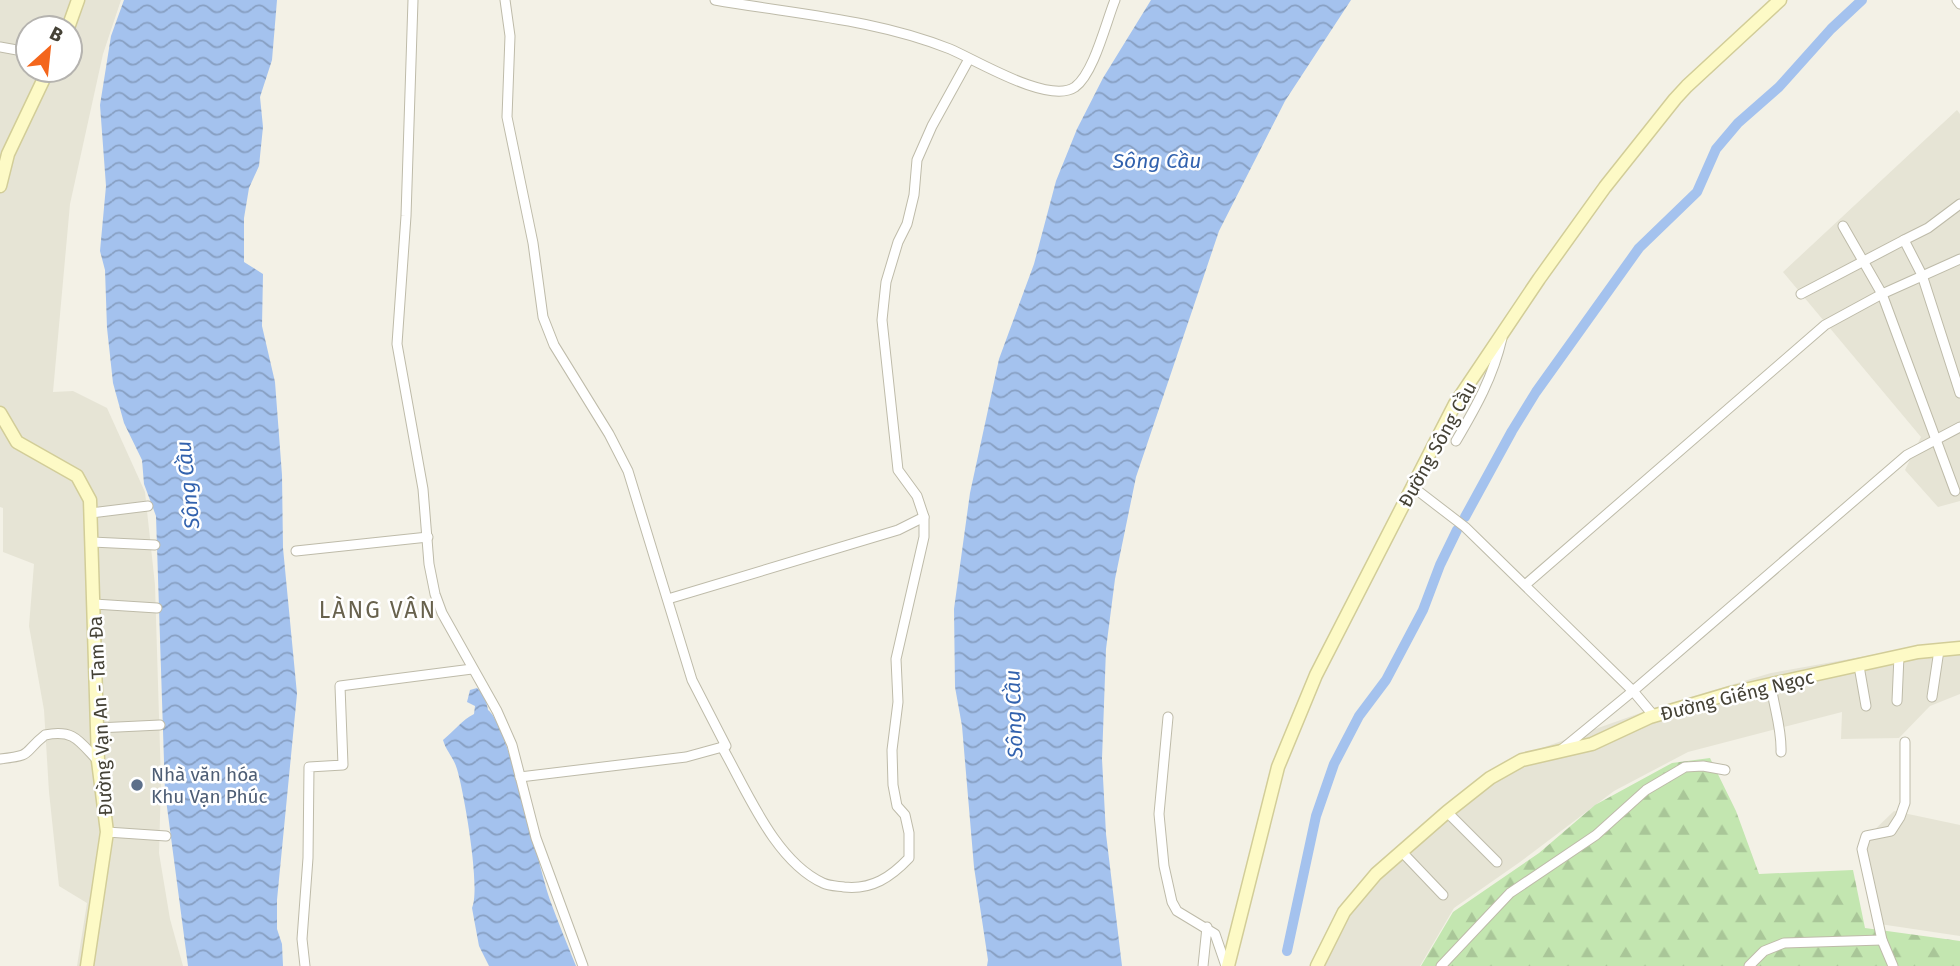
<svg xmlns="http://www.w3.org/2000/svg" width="1960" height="966" font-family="'Fira Sans',sans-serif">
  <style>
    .residential { fill: #e6e4d5; fill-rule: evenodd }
    .forest { fill: url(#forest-firs) }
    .water { fill: url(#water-waves) }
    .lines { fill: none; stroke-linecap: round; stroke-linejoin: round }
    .canal { stroke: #a4c2ee; stroke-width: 10 }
    .street-casing { stroke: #bebba9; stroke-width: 11 }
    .secondary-casing { stroke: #d2cd98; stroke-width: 15 }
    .street { stroke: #fff; stroke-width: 9 }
    .secondary { stroke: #fdfac6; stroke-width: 12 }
    .service-dot { fill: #5c6f8a; stroke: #fff; stroke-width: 2.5 }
    .labels { text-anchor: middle; stroke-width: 5; stroke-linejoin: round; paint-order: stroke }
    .street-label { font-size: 19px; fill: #454236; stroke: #fff }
    .service-label { font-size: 19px; fill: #4e5e75; stroke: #fff; text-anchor: start }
    .water-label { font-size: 21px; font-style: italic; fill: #3262ae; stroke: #fff }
    .quarter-label { font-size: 23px; letter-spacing: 2px; fill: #68624d; stroke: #fff }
  </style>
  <defs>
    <pattern id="forest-firs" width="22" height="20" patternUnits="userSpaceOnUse" patternTransform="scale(1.75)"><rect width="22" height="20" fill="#c3e6b0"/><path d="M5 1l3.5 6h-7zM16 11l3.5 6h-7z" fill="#a9c698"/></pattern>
    <pattern id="water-waves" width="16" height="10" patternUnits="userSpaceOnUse" patternTransform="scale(1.75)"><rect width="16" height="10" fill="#a4c2ee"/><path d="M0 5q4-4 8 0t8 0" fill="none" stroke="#879fc2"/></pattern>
  </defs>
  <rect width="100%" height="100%" fill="#f3f1e6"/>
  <g class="residential">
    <path d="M0 0H121L103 54 70 204 53 392 73 391 107 408 145 492 155 585 161 782 159 853 170 919 183 966H77L87 903 59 886 49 792 44 710 29 626 34 564 3 552V508L0 507ZM28 28H70V70H28Z"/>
    <path d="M1957 110 1960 114V501L1938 507 1905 470 1921 437 1783 272Z"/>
    <path d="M1960 643V694L1930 706 1899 738 1841 739 1842 712 1688 752 1614 791 1520 862 1454 908 1420 966H1314L1356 890 1525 754 1660 706 1771 673 1883 653Z"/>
    <path d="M1894 811 1960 825V936L1873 923 1859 845Z"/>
  </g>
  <path class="forest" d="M1710 758 1736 811 1759 874 1853 870 1865 928 1960 941V966H1421L1453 912 1539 853 1595 805 1672 763Z"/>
  <g class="water">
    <path d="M124 0H277L272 60 260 97 263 127 259 166 249 188 244 218V262L263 274 262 326 275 382 282 475 283 548 297 694 277 900V929L282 944 283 966H188L165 792 156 516 144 484 142 460 124 423 113 383 107 328 105 270 100 251 106 186 100 105 111 36Z"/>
    <path d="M1151 0H1351L1285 101 1219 231 1136 477 1115 579 1106 649 1102 759 1106 834 1122 966H987L988 960 974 867 962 726 955 687 954 609 970 493 999 359 1034 264 1056 181 1077 129 1103 78Z"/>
    <path d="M477 688 485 696 488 710C509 725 538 866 550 900 558 922 567 944 576 966H489L479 946 472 908C481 889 464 792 457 769 454 758 446 751 443 740 454 731 462 720 474 714L475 706 467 702 470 690Z"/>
  </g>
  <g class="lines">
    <g class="canal">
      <path d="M1465 517 1512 431 1536 392 1639 248 1697 192 1716 149 1738 123 1779 87 1831 29 1862 0"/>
      <path d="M1287 951 1316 816 1334 764 1359 716 1386 680 1423 610 1440 565 1457 530"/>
    </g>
    <g class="street-casing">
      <g id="street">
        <path d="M413 0 406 216 397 344 423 489 429 564 435 594 442 613 497 711 512 745 536 838 583 966"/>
        <path d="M505 0 510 36 507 117 533 243 543 317 554 345 609 434 628 471 692 680 726 746 686 757 520 777"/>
        <path d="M715 0C794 14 875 19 950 49 976 60 1049 105 1075 87 1094 73 1106 22 1115 0"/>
        <path d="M1957 0 1960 4"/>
        <path d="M0 47 28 52"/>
        <path d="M1843 226 1882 294 1955 491"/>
        <path d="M1904 240 1928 228 1960 204"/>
        <path d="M1801 294 1904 240 1922 275 1960 393"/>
        <path d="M1456 441C1476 407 1493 377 1502 338"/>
        <path d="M1413 487 1465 527 1633 691 1561 750"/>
        <path d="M91 513 148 506"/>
        <path d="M92 542 155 545"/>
        <path d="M296 551 428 537"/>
        <path d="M1525 585 1825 325 1882 294 1960 259"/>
        <path d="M668 599 898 530 924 517"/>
        <path d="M94 604 157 608"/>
        <path d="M1859 666 1866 706"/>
        <path d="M1771 685C1774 708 1782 729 1781 752"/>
        <path d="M1932 697 1939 650"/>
        <path d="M1897 701 1899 656"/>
        <path d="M1654 716 1633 691 1907 455 1960 427"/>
        <path d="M1168 717 1159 814 1164 866 1172 902 1177 911 1215 934 1226 966"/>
        <path d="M97 728 160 725"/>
        <path d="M722 747C747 791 775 861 823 883 829 886 837 886 844 887 872 890 891 877 909 858V833L905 815 897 806 893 785 892 750 898 702 896 659 924 537V517L917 496 898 470 882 320 886 282 898 242 907 224 914 195 917 160 932 126 969 59"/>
        <path d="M0 759C35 755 21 754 45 735 74 729 79 741 98 761"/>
        <path d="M1447 812 1497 862"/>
        <path d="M107 832 166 836"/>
        <path d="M1402 852 1443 895"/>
        <path d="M305 966 302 939 308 858 309 767 343 765 340 686 472 669"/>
        <path d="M1203 966 1207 927"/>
        <path d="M1441 966 1510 893 1596 835 1646 790 1685 767 1703 766 1725 770"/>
        <path d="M1749 966 1764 951 1784 943 1882 940"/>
        <path d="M1893 966 1882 940 1862 849 1866 836 1891 831 1900 817 1905 803V742"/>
      </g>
    </g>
    <g class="secondary-casing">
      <g id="secondary">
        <path d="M68 28 78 0"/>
        <path d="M0 186 8 154 48 70"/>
        <path d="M0 413 17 442 77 476 90 500 98 761 107 832 87 966"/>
        <path d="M1228 966 1278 767 1316 675 1455 404 1539 279 1605 187 1675 99 1687 86 1780 0"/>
        <path d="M1317 966 1344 912 1376 874 1447 812 1490 778 1522 760 1592 744 1650 717 1731 693 1918 652 1960 648"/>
      </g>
    </g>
    <use href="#street" class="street"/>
    <use href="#secondary" class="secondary"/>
  </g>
  <circle class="service-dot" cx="137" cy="785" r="7"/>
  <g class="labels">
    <g class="street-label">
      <text transform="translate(1437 444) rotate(-61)" y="7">Đường Sông Cầu</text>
      <text transform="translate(1737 695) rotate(-14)" y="7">Đường Giếng Ngọc</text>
      <text transform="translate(100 716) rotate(-93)" y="7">Đường Vạn An - Tam Đa</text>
    </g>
    <g class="service-label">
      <text x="151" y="781">Nhà văn hóa<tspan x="151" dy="22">Khu Vạn Phúc</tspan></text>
    </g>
    <g class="water-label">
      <text x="1157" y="168">Sông Cầu</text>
      <text transform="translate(188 485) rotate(-96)" y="7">Sông Cầu</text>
      <text transform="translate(1014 714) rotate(-92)" y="7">Sông Cầu</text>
    </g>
    <g class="quarter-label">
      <text x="378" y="618">LÀNG VÂN</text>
    </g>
  </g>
  <g transform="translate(49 49) rotate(27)"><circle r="33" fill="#ffffff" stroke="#b5b3af" stroke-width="2"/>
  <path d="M0-5L12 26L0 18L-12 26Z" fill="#f4661c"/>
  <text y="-10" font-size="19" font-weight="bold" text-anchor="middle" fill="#454236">B</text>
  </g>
</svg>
